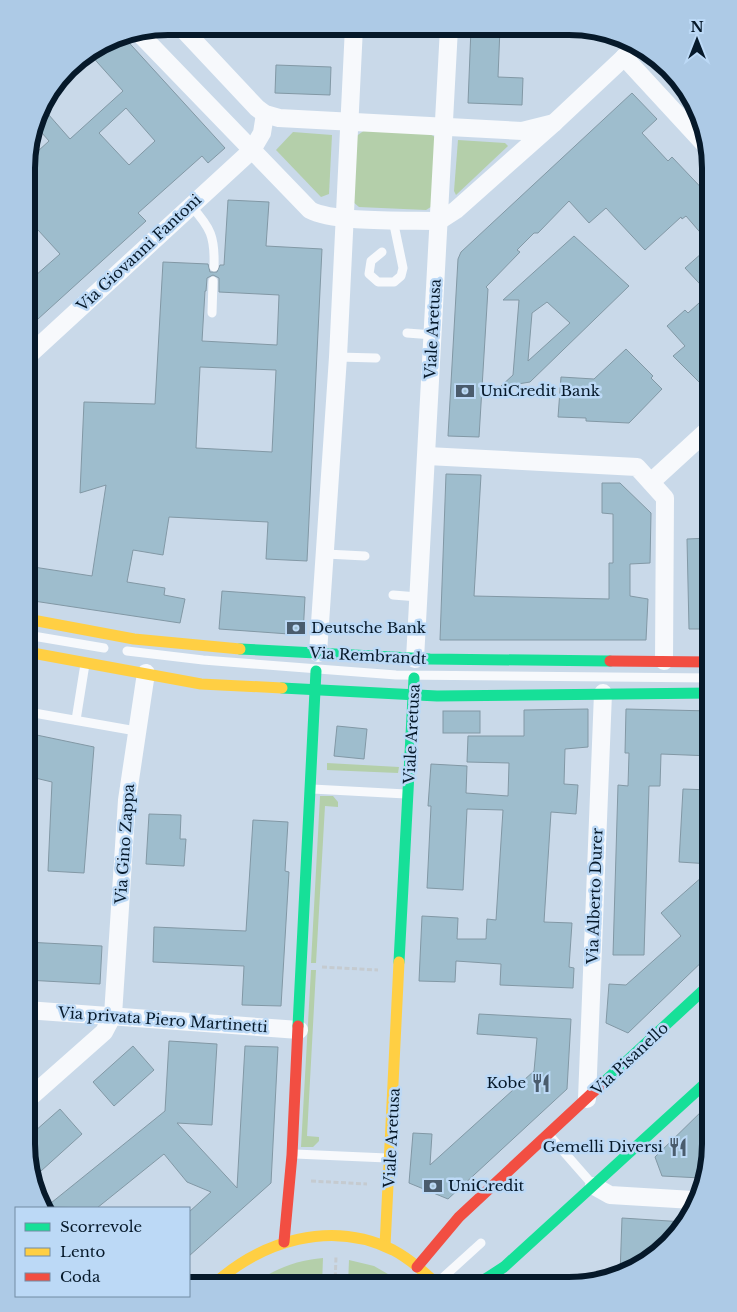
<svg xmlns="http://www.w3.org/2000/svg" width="737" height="1312" font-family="'Libre Baskerville',serif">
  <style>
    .green { fill: #b4cfaa }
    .building { fill: #9ebdcd; stroke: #8298a5; fill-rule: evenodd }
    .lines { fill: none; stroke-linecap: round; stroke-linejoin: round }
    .path { stroke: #c5cbd0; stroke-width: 3; stroke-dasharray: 5 2.5; stroke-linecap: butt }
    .lane { stroke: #f7f9fc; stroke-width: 9 }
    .street { stroke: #f7f9fc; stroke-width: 18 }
    .fast { stroke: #16e098; stroke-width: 11 }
    .slow { stroke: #ffcf43; stroke-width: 11 }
    .jam { stroke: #f24e42; stroke-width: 11 }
    .labels { text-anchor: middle; stroke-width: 5; stroke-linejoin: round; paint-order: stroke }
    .street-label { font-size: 15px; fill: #06192a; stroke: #bcd9f6 }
    .poi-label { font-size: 15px; fill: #06192a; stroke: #bcd9f6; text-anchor: start }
    .rim { fill: none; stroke: #06192a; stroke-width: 6 }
  </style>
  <rect width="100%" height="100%" fill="#c9d9e9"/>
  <g class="green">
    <path d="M365 130 430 134 438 139 434 205 426 210 359 207 352 201 355 137Z"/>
    <path d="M293 132 332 135 329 194 321 197 276 150Z"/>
    <path d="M458 140 505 143 508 146 456 195 454 191Z"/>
    <path d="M327 763 399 767 398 773 327 770Z"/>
    <path d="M320 796H333L338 802V807L325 806 316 963H311Z"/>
    <path d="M311 970H316L307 1136 319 1137V1141L313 1147H301Z"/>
    <path d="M323 1258 322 1285H253C273 1269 297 1260 323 1258Z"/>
    <path d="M349 1260 374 1266 407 1285H348Z"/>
  </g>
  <g class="building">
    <path d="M471 28H500L498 77 523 78 522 105 468 103Z"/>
    <path d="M122 35 225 148 208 163 202 156 138 213 146 221 27 329V283L60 254 27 218V161L49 141 35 125 41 106 70 139 123 91 89 53 114 37ZM126 108 155 141 129 165 99 133Z"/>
    <path d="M276 65 331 67 330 95 275 93Z"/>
    <path d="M632 93 657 119 642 133 668 161 672 157 711 198V245L686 216 682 219 681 217 645 250 606 208 589 223 569 201 538 233H534L517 250 520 252 486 287 488 289 479 437 448 436 458 259 461 252Z"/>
    <path d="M228 200 269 202 266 246 322 249 307 561 266 559 268 522 169 517 163 555 133 550 127 582 165 588 164 595 185 599 180 623 27 600V566L92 576 106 485 80 493 84 402 155 404 163 262 208 264 210 272H217L220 265H224ZM213 275 219 278V292L279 295 277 345 202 341 205 291H206L207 278ZM200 367 276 370 272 452 196 448Z"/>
    <path d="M574 236 629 286 530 382 500 387 513 375 519 300H503ZM547 302 570 323 528 361 532 313Z"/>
    <path d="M711 245V296L685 268Z"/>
    <path d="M699 303 711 316V390L704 383 702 385 673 356 685 346 667 326 685 310 688 313Z"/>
    <path d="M626 349 653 376 651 378 662 389 629 423 586 421V418L558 417 561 377 594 379Z"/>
    <path d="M446 474 481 475 474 596 609 599V563H613V514L602 513V483H620L651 513 650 563 630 564V596L648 599 646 640H440Z"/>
    <path d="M711 538V629H689L687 539Z"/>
    <path d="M222 591 305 597 303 635 219 629Z"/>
    <path d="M588 709V747L565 749 564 784 578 785 576 814 551 812 544 922 572 923 569 967 574 968 573 988 500 985 501 964 456 961 455 982 419 981 422 916 458 918 457 939H486L487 919 496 920 503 810 467 809 463 890 427 888 431 806H428L431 764 467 766 466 793 508 796 509 763 467 762 468 736H524V710Z"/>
    <path d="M626 709 711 711V756L661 754 660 786H649L644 955H613L618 785 628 786 629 753H625Z"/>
    <rect x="443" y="711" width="37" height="22"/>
    <path d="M337 726 367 729 364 759 334 756Z"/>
    <path d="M27 733 94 747 84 873 48 871 52 782 27 776Z"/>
    <path d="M683 789 711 790V864L679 862Z"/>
    <path d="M149 814 181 815 180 839H186L184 866 146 864Z"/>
    <path d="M253 820 288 822 285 871 289 872 281 1006 242 1005 244 966 153 962 154 927 246 931Z"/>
    <path d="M711 869 710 954 628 1033 606 1023 609 984 626 985 681 936 661 913Z"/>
    <path d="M26 942 102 946 100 984 26 980Z"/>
    <path d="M479 1014 571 1019 567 1089 448 1199 409 1183 413 1133 432 1134 430 1165 534 1071 537 1038 477 1034Z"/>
    <path d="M169 1041 217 1044 212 1125 177 1123 237 1188 245 1046 278 1047 271 1183 189 1256V1212L211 1192 187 1182 164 1154 97 1208 46 1207 165 1111Z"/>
    <path d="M133 1046 154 1070 114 1106 93 1082Z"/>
    <path d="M710 1103V1153L701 1178 662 1176 655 1157Z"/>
    <path d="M60 1109 82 1134 41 1171 28 1156 26 1139Z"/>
    <path d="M622 1218 685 1222 681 1230 620 1275Z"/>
  </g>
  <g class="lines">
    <g class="path">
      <path d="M322 967 378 970"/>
      <path d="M311 1181 367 1184"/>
      <path d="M335 1285 336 1256"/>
    </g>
    <g class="lane">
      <path d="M191 206C211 228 215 237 214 267"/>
      <path d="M382 252 371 261 369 274 378 282H394L401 276 403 268 393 220"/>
      <path d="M212 313 213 281"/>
      <path d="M407 333 433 335"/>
      <path d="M338 357 376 358"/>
      <path d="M326 554 365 556"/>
      <path d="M393 595 418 597"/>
      <path d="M27 635 104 648"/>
      <path d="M127 651 203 660 396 675 711 678"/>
      <path d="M34 713 136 731"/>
      <path d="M76 720 85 664"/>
      <path d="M312 789 406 794"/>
      <path d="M549 1135 592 1184"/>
      <path d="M295 1154 387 1158"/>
      <path d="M438 1282 481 1243"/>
    </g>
    <g class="street">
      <path d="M180 26 257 108 265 114 279 118 522 131 554 123"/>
      <path d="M138 32 310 210C333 223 410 220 439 221"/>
      <path d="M624 57 707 147"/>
      <path d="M439 221 456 210 554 123 634 48"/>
      <path d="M27 357 252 150 262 133 265 114"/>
      <path d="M427 456 637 467 665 498 664 661"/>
      <path d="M651 482 711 427"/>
      <path d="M318 653 338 357 354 27"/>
      <path d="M415 659 449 28"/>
      <path d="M26 1010 299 1030"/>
      <path d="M587 1099 603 693"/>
      <path d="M26 1101 104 1032 113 1015 127 800 146 673"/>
      <path d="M594 1186 610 1195 693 1200"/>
    </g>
    <g class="fast">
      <path d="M240 649 430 659 610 661"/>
      <path d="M282 688 437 696 711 693"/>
      <path d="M399 962 414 678"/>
      <path d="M298 1026 316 671"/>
      <path d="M604 1082 710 984"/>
      <path d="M476 1285 504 1267 710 1079"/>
    </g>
    <g class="slow">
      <path d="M27 619 134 639 240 649"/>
      <path d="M27 652 201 684 282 688"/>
      <path d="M385 1246 399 962"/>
      <path d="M213 1285C261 1241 331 1219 393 1250 410 1259 424 1272 438 1285"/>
    </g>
    <g class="jam">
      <path d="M610 661 711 662"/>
      <path d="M284 1242 292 1155 298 1026"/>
      <path d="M417 1267 459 1217 604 1082"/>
    </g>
  </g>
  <defs>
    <g id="bank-bare" transform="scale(1.5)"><path d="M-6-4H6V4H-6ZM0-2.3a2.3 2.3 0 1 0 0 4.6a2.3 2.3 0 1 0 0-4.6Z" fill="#4a5c6d" stroke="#bcd9f6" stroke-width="2.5" paint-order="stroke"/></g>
    <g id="restaurant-bare" transform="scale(1.5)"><path d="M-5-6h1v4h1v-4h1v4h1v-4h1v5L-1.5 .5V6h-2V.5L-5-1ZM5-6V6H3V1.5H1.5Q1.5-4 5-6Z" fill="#4a5c6d" stroke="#bcd9f6" stroke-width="2.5" paint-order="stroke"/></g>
  </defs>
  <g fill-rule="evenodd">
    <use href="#bank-bare" x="465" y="391"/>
    <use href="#bank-bare" x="296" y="628"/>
    <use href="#restaurant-bare" x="541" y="1083"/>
    <use href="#restaurant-bare" x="678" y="1147"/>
    <use href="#bank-bare" x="433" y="1186"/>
  </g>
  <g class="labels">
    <g class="street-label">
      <text transform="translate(139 253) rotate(-43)" y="5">Via Giovanni Fantoni</text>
      <text transform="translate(433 329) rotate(-87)" y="5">Viale Aretusa</text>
      <text transform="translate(368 656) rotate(3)" y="5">Via Rembrandt</text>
      <text transform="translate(412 734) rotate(-87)" y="5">Viale Aretusa</text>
      <text transform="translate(125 844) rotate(-86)" y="5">Via Gino Zappa</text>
      <text transform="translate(595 896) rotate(-88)" y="5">Via Alberto Durer</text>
      <text transform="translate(163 1020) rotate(4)" y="5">Via privata Piero Martinetti</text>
      <text transform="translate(630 1059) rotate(-43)" y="5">Via Pisanello</text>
      <text transform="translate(392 1138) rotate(-87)" y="5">Viale Aretusa</text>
    </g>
    <g class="poi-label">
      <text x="480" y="396">UniCredit Bank</text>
      <text x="311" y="633">Deutsche Bank</text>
      <text x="526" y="1088" text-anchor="end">Kobe</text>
      <text x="663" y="1152" text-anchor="end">Gemelli Diversi</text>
      <text x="448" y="1191">UniCredit</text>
    </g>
  </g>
  <path d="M0 0H737V1312H0ZM168 35H569A133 133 0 0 1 702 168V1144A133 133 0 0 1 569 1277H168A133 133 0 0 1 35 1144V168A133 133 0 0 1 168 35Z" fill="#adcae6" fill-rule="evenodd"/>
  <path class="rim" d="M168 35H569A133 133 0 0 1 702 168V1144A133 133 0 0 1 569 1277H168A133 133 0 0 1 35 1144V168A133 133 0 0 1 168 35Z"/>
  <rect x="15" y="1207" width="175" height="90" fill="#bcd9f6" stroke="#738ca4"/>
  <rect x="25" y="1223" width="25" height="8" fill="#16e098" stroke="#738ca4"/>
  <text x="60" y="1232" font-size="15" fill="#06192a">Scorrevole</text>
  <rect x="25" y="1248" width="25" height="8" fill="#ffcf43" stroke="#738ca4"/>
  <text x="60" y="1257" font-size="15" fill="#06192a">Lento</text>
  <rect x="25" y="1273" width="25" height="8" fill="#f24e42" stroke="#738ca4"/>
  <text x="60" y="1282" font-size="15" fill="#06192a">Coda</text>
  <g transform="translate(697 40)" stroke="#bcd9f6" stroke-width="4" paint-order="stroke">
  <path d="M0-4L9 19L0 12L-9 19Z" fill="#06192a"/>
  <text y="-8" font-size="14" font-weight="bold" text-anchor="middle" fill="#06192a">N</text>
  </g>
</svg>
